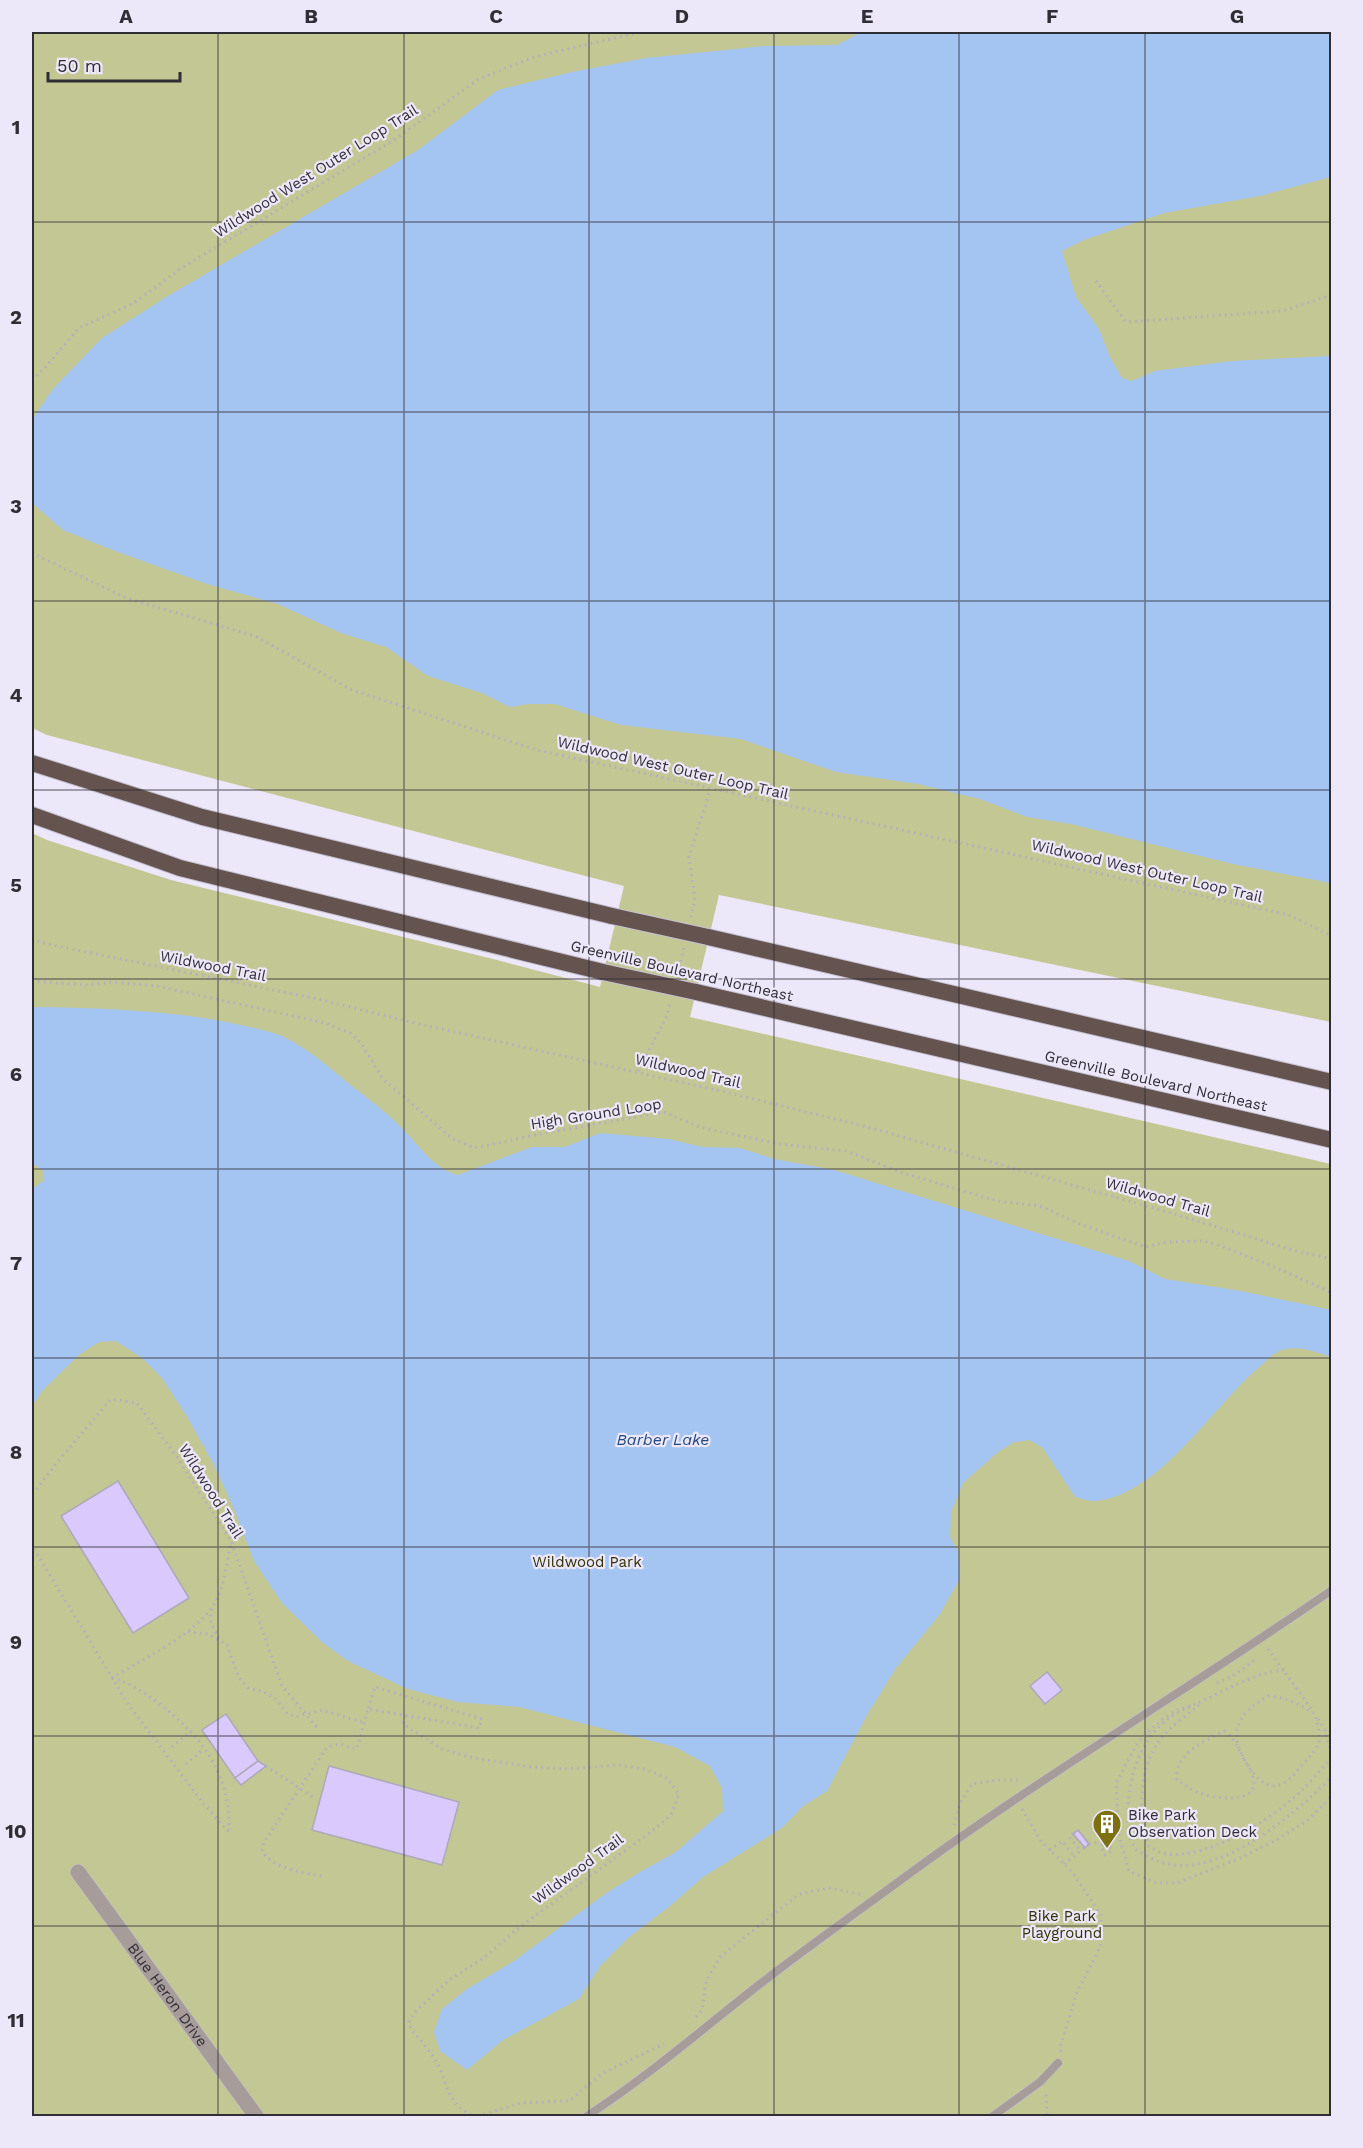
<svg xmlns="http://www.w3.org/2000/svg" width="1363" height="2148" font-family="'Work Sans',sans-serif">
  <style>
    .green { fill: #c3c794 }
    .water { fill: #a4c4f2 }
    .building { fill: #d9c9fd; stroke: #ada8ba; stroke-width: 1.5 }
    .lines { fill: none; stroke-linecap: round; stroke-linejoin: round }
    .service-casing { stroke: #c6c2d2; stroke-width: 9 }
    .minor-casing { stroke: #c6c2d2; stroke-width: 16 }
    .trunk-casing { stroke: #c6c2d2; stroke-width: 18 }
    .path { stroke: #b2aebd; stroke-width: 3; stroke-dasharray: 1.5 4.5; stroke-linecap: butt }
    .service { stroke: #a69d9b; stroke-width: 8 }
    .minor { stroke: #a69d9b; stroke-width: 15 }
    .trunk { stroke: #64534f; stroke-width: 16 }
    .trunk-bridge-casing { stroke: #c6c2d2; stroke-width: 18; stroke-linecap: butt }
    .trunk-bridge { stroke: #64534f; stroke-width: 16 }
    .grid { fill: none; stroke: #302e35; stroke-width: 1.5; stroke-opacity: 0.55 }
    .labels { text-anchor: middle; stroke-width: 4.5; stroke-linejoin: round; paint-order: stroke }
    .street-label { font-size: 15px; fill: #302e35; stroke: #ece7f9 }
    .park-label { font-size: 15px; fill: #303104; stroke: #ece7f9 }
    .poi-label { font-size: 15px; fill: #302e35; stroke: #ece7f9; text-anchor: start }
    .water-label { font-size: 16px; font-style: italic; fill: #214a81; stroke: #ece7f9 }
    .neatline { fill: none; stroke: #302e35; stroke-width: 2 }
    .grid-label { font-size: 20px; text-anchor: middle; font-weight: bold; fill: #302e35 }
  </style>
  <rect width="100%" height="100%" fill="#ece7f9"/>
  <path class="green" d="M32 32H1331V1022L719 895 690 1017 1331 1164V2116H32V833L47 840 171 880 497 960 600 987 624 886 47 735 32 728Z"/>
  <g class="water">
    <path d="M862 32H1331V177L1260 196 1164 213 1084 240 1062 251 1076 297 1099 329 1110 357 1122 378 1132 381 1155 371 1232 361 1331 356V883L1233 864 1071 824 1027 817 980 799 918 784 836 772 741 739 621 725 555 704H529L510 707 482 693 428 676 386 647 341 633 278 604 207 584 115 551 63 530 32 503V420L53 389 102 338 168 296 418 150 498 90 572 72 646 58 765 46 837 45Z"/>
    <path d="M32 1007C102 1008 176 1010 245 1026 259 1029 275 1032 288 1039 309 1050 329 1067 347 1082 366 1097 386 1112 403 1129 419 1146 434 1169 458 1175L532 1147H565L600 1133 669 1139 702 1147 740 1148 774 1159 834 1170 1129 1261 1165 1279 1241 1291 1331 1310V1357C1315 1352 1300 1345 1282 1350 1274 1352 1264 1363 1257 1369 1213 1407 1159 1494 1097 1501 1090 1502 1081 1498 1075 1497L1043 1448 1030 1440 1014 1442 998 1452 963 1483 951 1512 950 1537 958 1551 960 1578 940 1614 896 1668 867 1715 827 1791 803 1806 783 1827 703 1877 670 1906 628 1938 600 1966 579 1999 503 2040 467 2070 440 2051 434 2032 442 2009 467 1989 514 1961 605 1894 640 1872 676 1852 723 1811 722 1788 710 1766 675 1747 519 1707 458 1702 408 1689 348 1661 322 1642 282 1603 254 1561 234 1509 213 1463 186 1415 162 1378 142 1358 116 1341 99 1342 80 1354 42 1391 32 1406V1189L43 1181 44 1171 32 1163Z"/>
  </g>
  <g class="building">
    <path d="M118 1481 189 1598 133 1633 61 1516Z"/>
    <path d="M1047 1672 1062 1690 1045 1704 1030 1686Z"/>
    <path d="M226 1714 258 1761 235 1778 202 1730Z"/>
    <path d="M258 1761 266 1766 241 1785 235 1778Z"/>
    <path d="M329 1766 459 1802 442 1865 312 1830Z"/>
    <path d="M1078 1830 1089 1844 1085 1848 1073 1834Z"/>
  </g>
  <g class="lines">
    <g class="service-casing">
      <g id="service">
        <path d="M587 2116C644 2079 697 2034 751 1991 803 1950 859 1911 913 1871 1049 1772 1193 1686 1332 1590"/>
        <path d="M993 2116 1040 2082 1058 2063"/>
      </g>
    </g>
    <g class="minor-casing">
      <g id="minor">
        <path id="s1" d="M78 1872 256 2116"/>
      </g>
    </g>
    <g class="trunk-casing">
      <g id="trunk">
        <path d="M32 763 202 817 612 916"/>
        <path d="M32 815 180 868 603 972"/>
        <path d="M708 937 1332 1082"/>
        <path d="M696 992 1332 1140"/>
      </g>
    </g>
    <g class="path">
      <path d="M1096 281 1126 322 1282 311 1332 295"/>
      <path d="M32 380 43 370 79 328 134 303 183 267 394 140 479 79 534 57 640 32"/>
      <path d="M32 553 126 598 255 636 352 690 537 750 1289 915 1332 936"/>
      <path d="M691 917 695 901 689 857 710 790"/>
      <path d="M32 939 47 944 318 999 415 1023 721 1091 871 1128 1178 1215 1296 1251 1332 1259"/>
      <path d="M678 973 684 947"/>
      <path d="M32 981 86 985 112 982 157 986 325 1023 350 1033 361 1043 383 1079 453 1139 475 1148 534 1135 664 1112 699 1127 779 1144 846 1151 903 1173 997 1201 1040 1206 1080 1224 1145 1247 1166 1242 1202 1241 1221 1246 1284 1271 1332 1293"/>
      <path d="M638 1071 667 1016 670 1003"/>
      <path d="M32 1493 35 1491 54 1466 111 1399 137 1403 177 1457 231 1541 282 1686 319 1730"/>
      <path d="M34 1549 128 1704 203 1803 229 1832"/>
      <path d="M211 1609 210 1620 219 1639"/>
      <path d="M188 1632 209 1634 227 1645 239 1678 248 1688 262 1691 275 1698 287 1713 295 1717 322 1710 365 1723"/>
      <path d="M1268 1649 1313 1711"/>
      <path d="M1284 1670C1257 1673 1235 1685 1211 1697 1197 1704 1179 1710 1167 1720 1147 1735 1136 1759 1131 1782 1128 1799 1124 1834 1136 1849 1138 1852 1144 1854 1147 1856 1207 1892 1291 1817 1332 1777"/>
      <path d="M112 1678C129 1682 143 1692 157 1702 201 1736 231 1773 229 1830"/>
      <path d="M112 1678C143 1659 203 1631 218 1597 225 1581 227 1560 231 1543"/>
      <path d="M1217 1683 1233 1676 1257 1658"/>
      <path d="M1268 1696C1285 1697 1301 1705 1315 1714 1322 1743 1323 1742 1303 1764 1296 1772 1290 1782 1279 1785 1275 1786 1269 1786 1266 1784 1252 1778 1232 1743 1237 1729 1242 1712 1254 1705 1268 1696Z"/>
      <path d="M1199 1705C1183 1718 1162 1732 1153 1751 1138 1780 1140 1815 1149 1846 1154 1849 1160 1853 1166 1854 1204 1859 1262 1825 1290 1801 1305 1789 1318 1772 1332 1758"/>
      <path d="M1190 1706 1175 1711 1157 1724 1138 1742 1116 1783 1119 1836 1129 1871 1156 1883H1177L1238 1859 1278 1839 1308 1820 1332 1796"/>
      <path d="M405 1716 403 1724 442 1749 474 1758 532 1767 567 1769 616 1765 645 1769 668 1779 679 1794 671 1815 651 1832 521 1926 485 1957 449 1980 414 2013 409 2022 411 2029C422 2042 435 2056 441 2072 451 2095 449 2103 473 2116"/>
      <path d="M1318 1719 1324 1728 1332 1756"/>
      <path d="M1224 1731C1233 1736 1238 1748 1243 1757 1247 1764 1254 1775 1254 1783 1254 1805 1210 1798 1197 1792 1190 1789 1184 1784 1177 1780 1174 1754 1203 1742 1224 1731Z"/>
      <path d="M172 1747 191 1731"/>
      <path d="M186 1764 204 1749"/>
      <path d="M266 1766 316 1799"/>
      <path d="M1022 1809 1041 1841 1072 1872 1101 1915V1944L1095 1958 1077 1992 1061 2044V2052"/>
      <path d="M954 1825 960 1803 972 1784 997 1780H1022"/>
      <path d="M1073 1834 1069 1837 1081 1851"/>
      <path d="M1089 1844 1097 1843 1104 1845 1108 1843 1112 1851 1105 1855 1101 1847 1104 1845"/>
      <path d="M1050 1850 1062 1841 1074 1856"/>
      <path d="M1064 1864 1089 1844 1078 1830 1073 1834 1085 1848"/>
      <path d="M321 1876C302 1872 273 1869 262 1851L264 1842 327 1747 340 1744 357 1749 368 1709 479 1728 482 1719 375 1687 368 1709"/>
      <path d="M696 2017 702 2010 706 1981 721 1956 799 1894 829 1888 860 1894"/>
      <path d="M1046 2095 1047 2116"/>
      <path d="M478 2116 521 2103 569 2101 603 2073 664 2044"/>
    </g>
    <use href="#service" class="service"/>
    <use href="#minor" class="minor"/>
    <use href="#trunk" class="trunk"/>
    <g class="trunk-bridge-casing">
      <g id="trunk-bridge">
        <path d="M612 916 708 937"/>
        <path d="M603 972 696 992"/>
      </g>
    </g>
    <use href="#trunk-bridge" class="trunk-bridge"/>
  </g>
  <path class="grid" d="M218 32V2116M404 32V2116M589 32V2116M774 32V2116M959 32V2116M1145 32V2116M32 222H1332M32 412H1332M32 601H1332M32 790H1332M32 979H1332M32 1169H1332M32 1358H1332M32 1547H1332M32 1736H1332M32 1926H1332"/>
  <defs>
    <g id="building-pin" transform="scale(1.5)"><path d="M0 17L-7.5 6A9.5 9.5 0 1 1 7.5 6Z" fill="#7c7010" stroke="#ece7f9"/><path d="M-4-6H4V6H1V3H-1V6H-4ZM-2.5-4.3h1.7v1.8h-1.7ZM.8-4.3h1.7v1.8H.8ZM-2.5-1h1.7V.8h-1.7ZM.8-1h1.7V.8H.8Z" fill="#fff"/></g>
  </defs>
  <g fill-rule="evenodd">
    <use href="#building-pin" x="1107" y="1824"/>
  </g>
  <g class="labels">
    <g class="street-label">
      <text transform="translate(316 171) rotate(-32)" y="5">Wildwood West Outer Loop Trail</text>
      <text transform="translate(673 768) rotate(13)" y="5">Wildwood West Outer Loop Trail</text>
      <text transform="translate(1147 871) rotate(13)" y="5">Wildwood West Outer Loop Trail</text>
      <text transform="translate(213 966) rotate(11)" y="5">Wildwood Trail</text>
      <text transform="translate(682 971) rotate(13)" y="5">Greenville Boulevard Northeast</text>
      <text transform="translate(688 1071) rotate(13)" y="5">Wildwood Trail</text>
      <text transform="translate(1156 1081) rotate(13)" y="5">Greenville Boulevard Northeast</text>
      <text transform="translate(596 1114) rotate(-9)" y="5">High Ground Loop</text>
      <text transform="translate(1158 1197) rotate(16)" y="5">Wildwood Trail</text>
      <text transform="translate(211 1491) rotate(58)" y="5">Wildwood Trail</text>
      <text transform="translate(578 1869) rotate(-36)" y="5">Wildwood Trail</text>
      <text dy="5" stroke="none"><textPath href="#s1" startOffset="152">Blue Heron Drive</textPath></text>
    </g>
    <g class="park-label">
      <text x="587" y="1567">Wildwood Park</text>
      <text x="1062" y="1921">Bike Park<tspan x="1062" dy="17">Playground</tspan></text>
    </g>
    <g class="poi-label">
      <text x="1128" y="1820">Bike Park<tspan x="1128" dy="17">Observation Deck</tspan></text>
    </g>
    <g class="water-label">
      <text x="663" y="1445">Barber Lake</text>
    </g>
  </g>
  <rect width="1363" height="2148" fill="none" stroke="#ece7f9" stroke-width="66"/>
  <path d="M48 72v9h132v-9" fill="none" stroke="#302e35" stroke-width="3"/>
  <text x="57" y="72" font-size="18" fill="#302e35" stroke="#ece7f9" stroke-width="4.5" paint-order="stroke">50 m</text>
  <rect x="33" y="33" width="1297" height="2082" class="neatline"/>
  <g class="grid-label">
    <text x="126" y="23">A</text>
    <text x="311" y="23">B</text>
    <text x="496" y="23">C</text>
    <text x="682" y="23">D</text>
    <text x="867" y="23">E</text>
    <text x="1052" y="23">F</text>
    <text x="1237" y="23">G</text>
    <text x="16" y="134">1</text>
    <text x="16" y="324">2</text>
    <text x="16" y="513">3</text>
    <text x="16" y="702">4</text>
    <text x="16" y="892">5</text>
    <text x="16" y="1081">6</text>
    <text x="16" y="1270">7</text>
    <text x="16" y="1459">8</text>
    <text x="16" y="1649">9</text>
    <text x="16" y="1838">10</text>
    <text x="16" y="2027">11</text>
  </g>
</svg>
